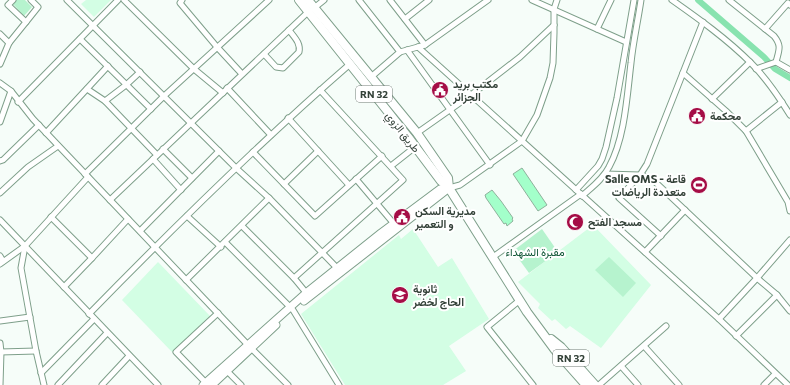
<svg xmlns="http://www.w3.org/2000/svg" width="790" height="385" font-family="Commissioner,Vazirmatn,sans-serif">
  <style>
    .built { fill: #d3fee4 }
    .green { fill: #b6f3ce }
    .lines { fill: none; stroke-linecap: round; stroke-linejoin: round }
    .canal { stroke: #88e3af; stroke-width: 6 }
    .building { fill: #a3ffca; stroke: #8fb19c }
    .minor-casing { stroke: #7e9f8a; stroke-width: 7 }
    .tertiary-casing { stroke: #7e9f8a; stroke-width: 9 }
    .primary-casing { stroke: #7e9f8a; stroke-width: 10 }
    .minor { stroke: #fff; stroke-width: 5 }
    .tertiary { stroke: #fff; stroke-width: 7 }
    .primary { stroke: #fff; stroke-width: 8 }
    .labels { text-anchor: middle; stroke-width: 4; stroke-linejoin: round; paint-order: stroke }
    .shield { fill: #fff; stroke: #707a74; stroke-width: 1 }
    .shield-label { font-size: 10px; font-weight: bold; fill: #334138 }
    .poi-label { font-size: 11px; font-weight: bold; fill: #334138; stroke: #fff; text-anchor: start }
    .street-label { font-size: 11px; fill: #334138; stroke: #fff }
    .park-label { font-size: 11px; fill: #115737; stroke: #fff }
  </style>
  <rect width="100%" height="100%" fill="#f6fdf9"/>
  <g class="built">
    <path d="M86 0H111L94 17 81 4Z"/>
    <path d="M593 225 651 285 601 348 570 326 566 329 555 319 552 321 538 308 540 304 518 282Z"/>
    <path d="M413 229 438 267 452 258 489 319 449 346 466 371 443 385H345L301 314 399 235 401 239Z"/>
    <path d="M158 262 210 316 172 352 122 300Z"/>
  </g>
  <g class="green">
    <path d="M15 0H25L32 7 24 16 13 4Z"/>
    <path d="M542 229 558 252 529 273 513 251Z"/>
    <path d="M609 257 636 283 623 297 595 270Z"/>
  </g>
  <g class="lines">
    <path class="canal" d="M698 0 764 57 775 69 790 78"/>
  </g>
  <g class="building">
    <path d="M522 168 547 205 538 211 513 174Z"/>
    <path d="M492 190 501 201 513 218 512 219 513 221 507 226 506 223 504 224 486 198 485 195Z"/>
  </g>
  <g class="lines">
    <g class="minor-casing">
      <g id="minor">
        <path d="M67 0 236 168 269 198 339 270"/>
        <path d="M124 0 194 69 223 93"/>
        <path d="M182 0 180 3 217 47 242 74"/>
        <path d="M359 0 400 52"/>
        <path d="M390 0 425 45"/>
        <path d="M532 0 626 42"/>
        <path d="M672 0C699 19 727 39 751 63 766 78 779 97 790 115"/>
        <path d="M729 0 774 36C782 46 779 50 776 62"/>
        <path d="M314 8 324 0"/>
        <path d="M405 19 429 0"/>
        <path d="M26 22 38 7 31 0"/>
        <path d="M597 29 611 0"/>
        <path d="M765 29 788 3 790 5"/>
        <path d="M0 34 9 43"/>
        <path d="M80 39 151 109"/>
        <path d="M418 47 719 319 788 385"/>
        <path d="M407 50 490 165"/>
        <path d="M264 54 276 67 283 68 299 52C301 43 294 37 289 30"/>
        <path d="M0 64 9 43 26 22 8 5 13 0"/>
        <path d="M756 69 776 62 790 70"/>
        <path d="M683 73 726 111 746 131 788 202 790 211"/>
        <path d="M371 77 400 52 425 45 488 0"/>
        <path d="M0 83 11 91 33 119 248 345 288 385"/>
        <path d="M227 88 271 135"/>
        <path d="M87 89 105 101 157 155"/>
        <path d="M712 99 750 62"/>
        <path d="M105 101 126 85 140 72"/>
        <path d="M18 102 118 0"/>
        <path d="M288 118 349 185"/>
        <path d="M0 122 11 91"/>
        <path d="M746 131 782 102"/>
        <path d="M46 133 108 66"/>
        <path d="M417 133 471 95 520 57 554 25"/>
        <path d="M163 149 192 178"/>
        <path d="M253 152 315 216 382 156"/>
        <path d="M153 159 181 190"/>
        <path d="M0 161 3 160 39 125"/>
        <path d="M391 166 415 147"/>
        <path d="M85 174 164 96 269 0"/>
        <path d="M605 174 640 175 652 179 757 278 777 295 736 336"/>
        <path d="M356 179 395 225"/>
        <path d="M284 184 318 151"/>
        <path d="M449 188 460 185 522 141 537 115 550 78 553 63 554 33V9L557 0"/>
        <path d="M576 190 598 166 602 159 606 147 617 98 634 0"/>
        <path d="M0 193 28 167 58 146"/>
        <path d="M582 196C592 187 603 179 609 167 625 138 627 96 631 63 633 42 638 21 641 0"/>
        <path d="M110 200 191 123 308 12"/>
        <path d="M187 216 221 247"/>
        <path d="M51 217 92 258"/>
        <path d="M0 220 158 385"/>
        <path d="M242 226 294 278 308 295"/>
        <path d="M140 231 219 151"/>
        <path d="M661 236 619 198 640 175 647 164 703 22"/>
        <path d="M225 242 293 310 339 385"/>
        <path d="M25 246 21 268 36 351 44 385"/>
        <path d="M645 252 685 210"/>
        <path d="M0 256 3 261"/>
        <path d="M493 257 581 194"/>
        <path d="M0 264 25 246 88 177"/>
        <path d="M294 278 403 180 320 90"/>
        <path d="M186 280 269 198"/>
        <path d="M64 287 92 258 128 219"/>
        <path d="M777 295 790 311"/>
        <path d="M520 300 487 327 533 385"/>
        <path d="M89 314C173 228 259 143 350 64"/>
        <path d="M719 319 757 278 790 240"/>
        <path d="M0 321 30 317"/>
        <path d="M0 343 1 352 0 385"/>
        <path d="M644 346 679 385"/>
        <path d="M0 352 36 351"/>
        <path d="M621 366 638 385"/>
        <path d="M227 371 241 385"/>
        <path d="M41 373 94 319"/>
        <path d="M207 384 176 352 218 313"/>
        <path d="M58 385 107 333"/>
        <path d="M102 385 129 356"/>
        <path d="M599 385 666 326"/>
        <path d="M764 385 775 374"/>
      </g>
    </g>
    <g class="tertiary-casing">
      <g id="tertiary">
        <path d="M304 301 449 188"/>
        <path d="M203 385 306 293 381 233 440 189 449 188"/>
        <path d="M212 385 276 325"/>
      </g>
    </g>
    <g class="primary-casing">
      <g id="primary">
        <path d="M299 0 408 137 441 181 449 188 527 312 555 350 586 385"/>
        <path d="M308 0 417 133 448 178 449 188"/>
        <path d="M551 339 561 347 595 385"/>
      </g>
    </g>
    <use href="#minor" class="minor"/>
    <use href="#tertiary" class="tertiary"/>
    <use href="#primary" class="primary"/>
  </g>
  <defs>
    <g id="civic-disc" transform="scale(0.9)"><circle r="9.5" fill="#a50d46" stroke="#fff"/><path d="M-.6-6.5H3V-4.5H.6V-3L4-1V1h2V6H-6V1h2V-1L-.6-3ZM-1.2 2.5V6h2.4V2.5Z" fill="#fff"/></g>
    <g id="stadium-disc" transform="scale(0.9)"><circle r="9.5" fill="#a50d46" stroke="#fff"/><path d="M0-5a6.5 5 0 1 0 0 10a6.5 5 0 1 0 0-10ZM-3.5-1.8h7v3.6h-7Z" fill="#fff"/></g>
    <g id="mosque-disc" transform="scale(0.9)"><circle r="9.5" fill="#a50d46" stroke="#fff"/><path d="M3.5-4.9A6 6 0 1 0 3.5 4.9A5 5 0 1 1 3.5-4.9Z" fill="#fff"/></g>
    <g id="school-disc" transform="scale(0.9)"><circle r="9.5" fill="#a50d46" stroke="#fff"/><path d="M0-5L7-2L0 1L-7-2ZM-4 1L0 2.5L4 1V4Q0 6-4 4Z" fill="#fff"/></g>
  </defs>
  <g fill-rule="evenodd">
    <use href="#civic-disc" x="440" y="90"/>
    <use href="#civic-disc" x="697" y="116"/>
    <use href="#stadium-disc" x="699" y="185"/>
    <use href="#civic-disc" x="402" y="217"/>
    <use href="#mosque-disc" x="575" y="222"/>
    <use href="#school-disc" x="400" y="295"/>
  </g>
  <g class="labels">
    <g class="shield">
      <rect x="356" y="86" width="36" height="16" rx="3"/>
      <rect x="553" y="350" width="36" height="16" rx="3"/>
    </g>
    <g class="shield-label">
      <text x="374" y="98">RN 32</text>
      <text x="571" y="362">RN 32</text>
    </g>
    <g class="poi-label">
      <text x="453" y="88">مكتب بريد<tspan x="453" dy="13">الجزائر</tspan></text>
      <text x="710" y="120">محكمة</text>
      <text x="686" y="183" text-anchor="end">Salle OMS - قاعة<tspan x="686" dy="13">متعددة الرياضات</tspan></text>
      <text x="415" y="215">مديرية السكن<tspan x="415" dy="13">و التعمير</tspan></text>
      <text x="588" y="226">مسجد الفتح</text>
      <text x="413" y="293">ثانوية<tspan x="413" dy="13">الحاج لخضر</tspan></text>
    </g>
    <g class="street-label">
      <text transform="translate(403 132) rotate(52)" y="4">طريق الزوي</text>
    </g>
    <g class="park-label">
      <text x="535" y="256">مقبرة الشهداء</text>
    </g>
  </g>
</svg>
